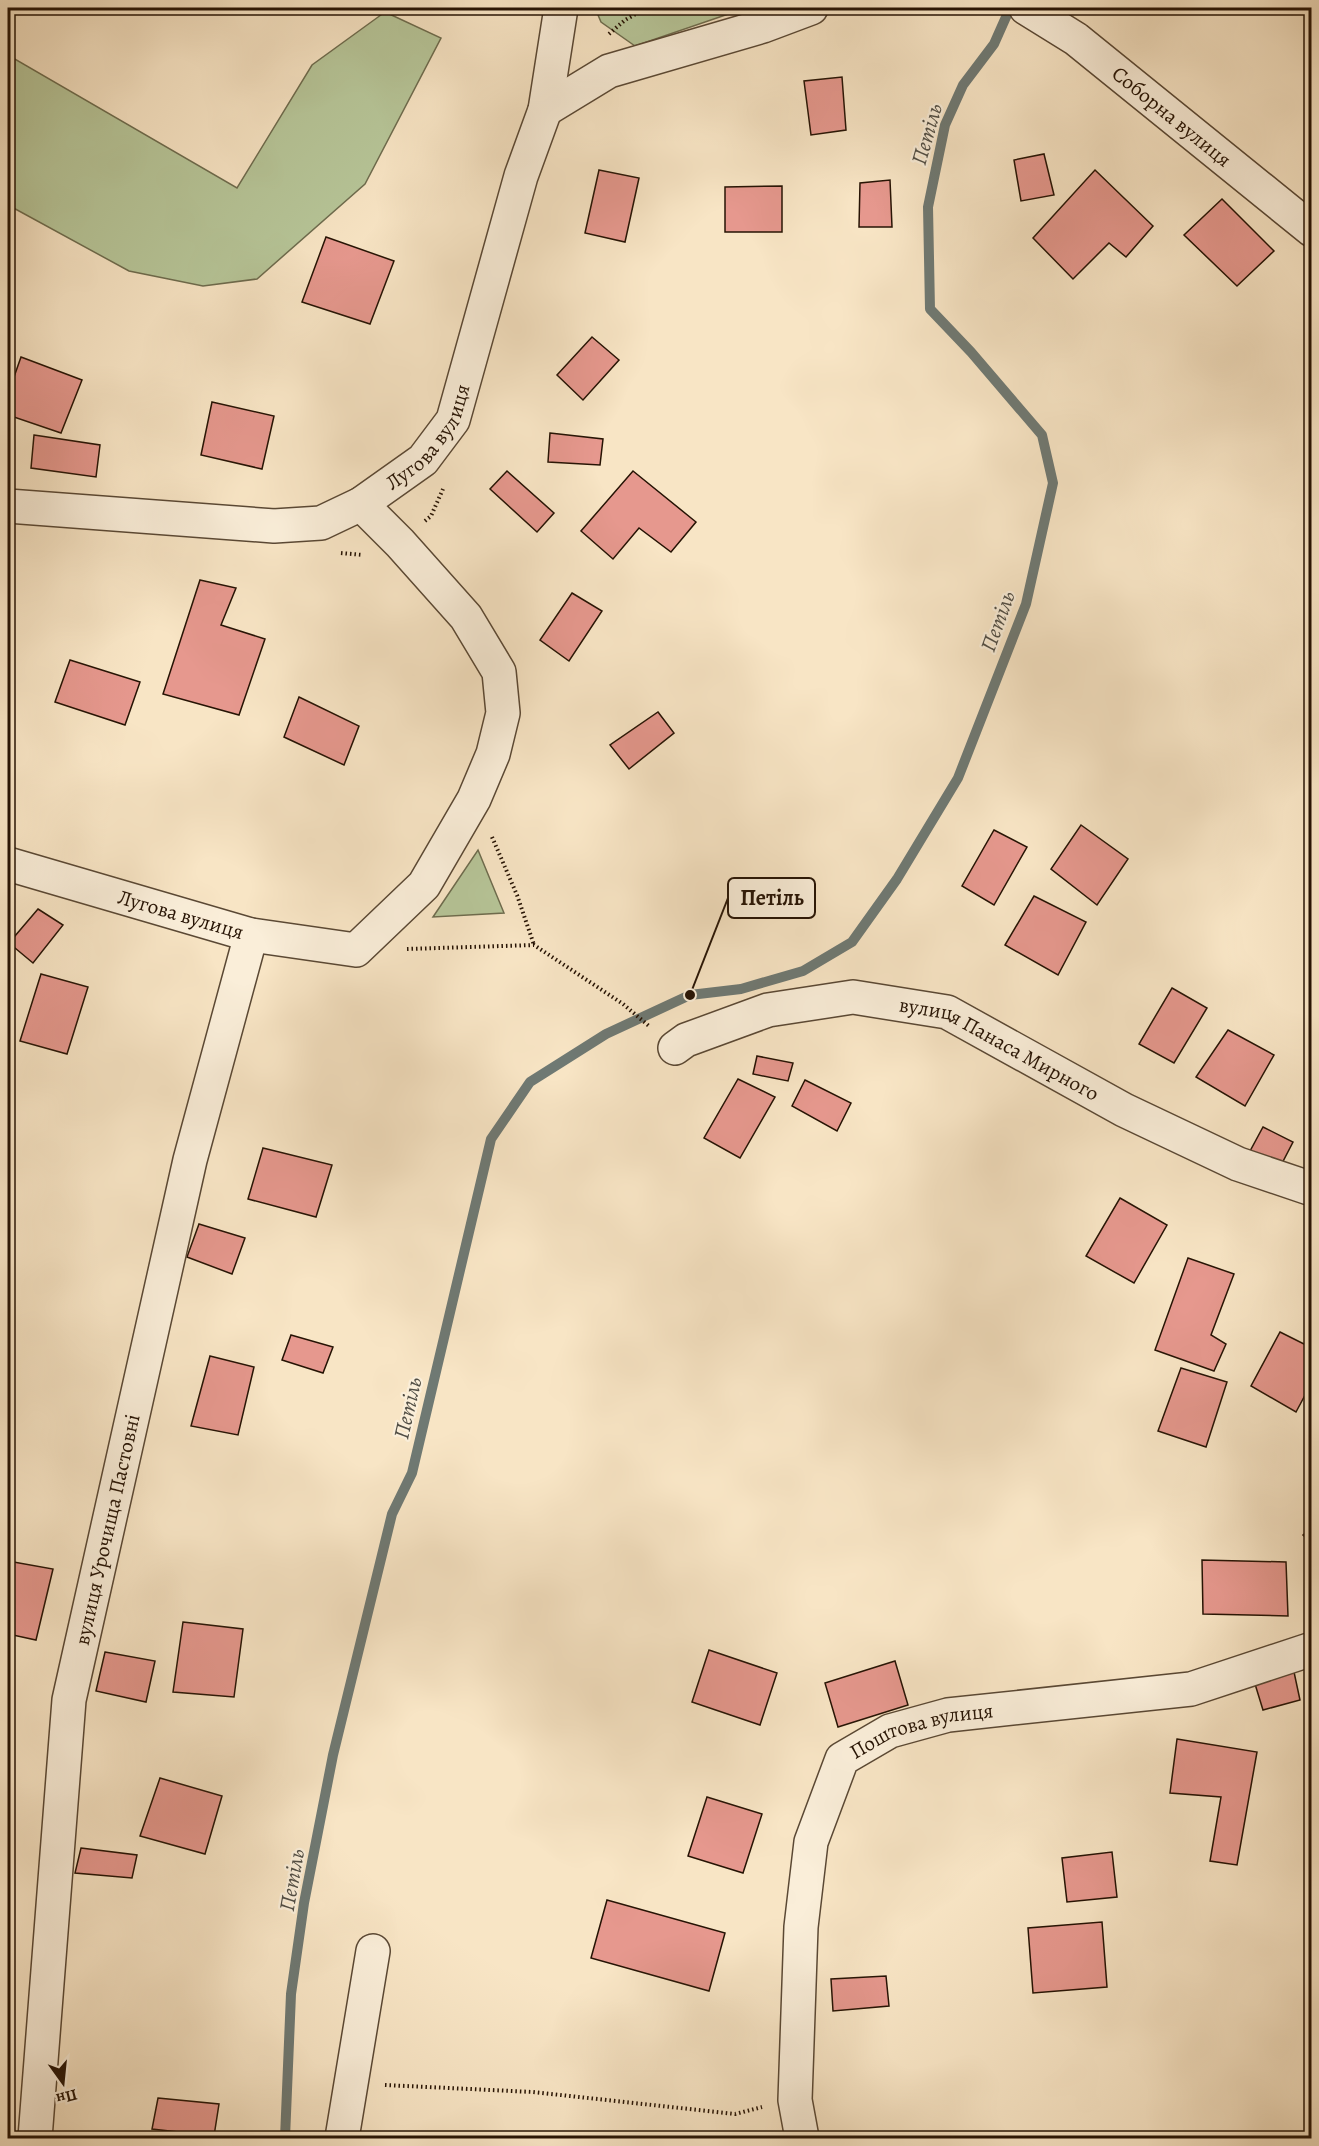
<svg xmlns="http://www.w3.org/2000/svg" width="1319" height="2146" font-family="Alegreya,serif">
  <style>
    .green { fill: #b7c699; stroke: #6e6c4e; stroke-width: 1.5 }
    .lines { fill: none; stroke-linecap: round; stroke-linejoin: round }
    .stream { stroke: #6f7973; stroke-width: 10 }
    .building { fill: #e6988e; stroke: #261304; stroke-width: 1.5 }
    .minor-casing { stroke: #5a4834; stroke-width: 36 }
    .path { stroke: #261304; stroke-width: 4; stroke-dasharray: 1.5 3; stroke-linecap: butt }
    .minor { stroke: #faeed9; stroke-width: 33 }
    .labels { text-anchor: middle; stroke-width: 4.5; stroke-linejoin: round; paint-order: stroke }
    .street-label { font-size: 21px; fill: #261304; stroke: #faeed9 }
    .water-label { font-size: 22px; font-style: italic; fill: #514e45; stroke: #faeed9 }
    .leader { fill: none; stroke: #261304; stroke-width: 2 }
    .callout-dot { fill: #261304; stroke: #faeed9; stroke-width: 2 }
    .callout { fill: #faeed9; stroke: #261304; stroke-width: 2 }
    .callout-label { font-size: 22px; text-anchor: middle; font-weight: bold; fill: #261304 }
  </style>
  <rect width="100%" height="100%" fill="#f8e5c5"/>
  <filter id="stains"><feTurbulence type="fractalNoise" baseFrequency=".00333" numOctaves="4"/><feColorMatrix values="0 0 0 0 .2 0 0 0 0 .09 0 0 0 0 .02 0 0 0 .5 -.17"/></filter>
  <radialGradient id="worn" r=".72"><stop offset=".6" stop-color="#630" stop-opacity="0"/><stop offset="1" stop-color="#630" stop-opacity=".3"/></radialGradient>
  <g class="green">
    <path d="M595 8H746L635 46 601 22Z"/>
    <path d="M385 12 441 38 365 184 257 279 203 286 129 271 8 205V55L237 188 312 65Z"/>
    <path d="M478 850 504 913 433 917Z"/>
  </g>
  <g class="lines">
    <path class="stream" d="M285 2138 291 1994 304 1903 333 1755 392 1514 412 1473 491 1139 530 1082 606 1034 690 995 741 989 803 971 852 942 897 879 958 778 1026 604 1053 483 1042 435 971 352 930 309 928 207 945 125 963 85 994 44 1010 8"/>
  </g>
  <g class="building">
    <path d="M842 77 846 130 811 135 804 81Z"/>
    <path d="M1044 154 1054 195 1021 201 1014 160Z"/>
    <path d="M599 170 639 178 625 242 585 233Z"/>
    <path d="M1095 170 1153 226 1126 257 1109 243 1073 279 1033 238Z"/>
    <path d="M890 180 892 227H859L860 183Z"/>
    <path d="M782 186V232H725V187Z"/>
    <path d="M1222 199 1274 251 1237 286 1184 235Z"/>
    <path d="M326 237 394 261 370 324 302 302Z"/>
    <path d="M592 337 619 360 583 400 557 375Z"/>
    <path d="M21 357 82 380 61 433 8 415V394Z"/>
    <path d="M212 402 274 416 262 469 201 455Z"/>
    <path d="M550 433 603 439 600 465 548 462Z"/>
    <path d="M34 435 100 445 96 477 31 468Z"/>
    <path d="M507 471 554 513 537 532 490 489Z"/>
    <path d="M633 471 696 522 671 552 639 528 613 559 581 531Z"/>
    <path d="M200 580 236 588 221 625 265 639 239 715 163 694Z"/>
    <path d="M572 593 602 611 569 661 540 640Z"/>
    <path d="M70 660 140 682 125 725 55 702Z"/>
    <path d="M299 697 359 726 344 765 284 737Z"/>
    <path d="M658 712 674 733 629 769 610 745Z"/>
    <path d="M1081 825 1128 859 1097 905 1051 869Z"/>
    <path d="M994 830 1027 847 994 905 962 886Z"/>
    <path d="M1034 896 1086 922 1058 975 1005 945Z"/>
    <path d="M38 909 63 925 33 963 9 943Z"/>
    <path d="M41 974 88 987 67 1054 20 1041Z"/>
    <path d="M1172 988 1207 1008 1174 1063 1139 1044Z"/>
    <path d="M1228 1030 1274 1055 1245 1106 1196 1077Z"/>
    <path d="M757 1056 793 1063 788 1081 753 1074Z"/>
    <path d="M738 1079 775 1097 740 1158 704 1138Z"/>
    <path d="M805 1080 851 1103 837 1131 792 1106Z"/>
    <path d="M1263 1127 1293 1142 1278 1171 1249 1153Z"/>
    <path d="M263 1148 332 1165 316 1217 248 1199Z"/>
    <path d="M1120 1198 1167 1225 1134 1283 1086 1256Z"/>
    <path d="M199 1224 245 1238 232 1274 187 1257Z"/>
    <path d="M1188 1258 1234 1274 1211 1335 1226 1344 1214 1371 1155 1350Z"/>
    <path d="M1280 1332 1312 1348V1382L1296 1412 1251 1386Z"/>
    <path d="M291 1335 333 1347 323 1373 282 1360Z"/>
    <path d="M210 1356 254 1367 238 1435 191 1426Z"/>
    <path d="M1181 1368 1227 1382 1206 1447 1158 1431Z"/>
    <path d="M1312 1527V1544L1303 1535Z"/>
    <path d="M1202 1560 1286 1562 1288 1616 1203 1614Z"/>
    <path d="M8 1561 53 1569 36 1640 8 1634Z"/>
    <path d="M183 1622 243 1629 234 1697 173 1692Z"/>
    <path d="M709 1650 777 1673 760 1725 692 1702Z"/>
    <path d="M105 1652 155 1661 146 1702 96 1691Z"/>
    <path d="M895 1661 908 1705 838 1727 825 1683Z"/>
    <path d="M1294 1672 1300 1700 1263 1710 1255 1684Z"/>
    <path d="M1177 1739 1257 1752 1237 1865 1210 1861 1221 1797 1170 1793Z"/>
    <path d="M160 1778 222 1796 205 1854 140 1836Z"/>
    <path d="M707 1797 762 1814 743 1873 688 1856Z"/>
    <path d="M81 1848 137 1855 132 1878 75 1873Z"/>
    <path d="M1112 1852 1117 1897 1067 1902 1062 1858Z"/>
    <path d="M607 1900 725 1933 709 1991 591 1958Z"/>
    <path d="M1102 1922 1107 1987 1033 1993 1028 1928Z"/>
    <path d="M886 1976 889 2006 833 2011 831 1979Z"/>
    <path d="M158 2098 219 2104 214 2136 152 2129Z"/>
  </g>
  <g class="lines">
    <g class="minor-casing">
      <g id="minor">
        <path id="s1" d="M1026 8 1076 39 1312 230"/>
        <path d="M545 110 609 71 763 26 811 8"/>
        <path id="s2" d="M8 506 274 526 321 523 361 504 423 460 453 420 521 176 545 110 561 8"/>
        <path id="s3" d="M8 864 251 935 356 950 424 885 474 799 493 754 503 713 499 672 466 617 400 543 361 504"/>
        <path id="s4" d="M675 1048 686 1040 768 1010 853 997 947 1012 1124 1110 1238 1164 1312 1189"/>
        <path id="s5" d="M35 2138 69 1700 190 1160 251 935"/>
        <path d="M342 2138 373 1951"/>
        <path id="s6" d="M802 2138 795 2100 801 1927 811 1842 842 1759 890 1731 948 1715 1191 1689 1312 1649"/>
      </g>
    </g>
    <g class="path">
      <path d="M609 34 625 20 646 8"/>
      <path d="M425 521 431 516 443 489"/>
      <path d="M341 553 363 555"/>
      <path d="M492 837 517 895 534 945"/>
      <path d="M407 949 534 945 623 1004 649 1026"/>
      <path d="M385 2085 533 2092 735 2114 762 2107"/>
    </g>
    <use href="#minor" class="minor"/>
  </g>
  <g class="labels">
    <g class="street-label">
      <text dy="7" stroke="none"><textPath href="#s1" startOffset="182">Соборна вулиця</textPath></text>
      <text dy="7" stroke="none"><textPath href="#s2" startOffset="456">Лугова вулиця</textPath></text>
      <text dy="7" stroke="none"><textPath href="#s3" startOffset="180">Лугова вулиця</textPath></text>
      <text dy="7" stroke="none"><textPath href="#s4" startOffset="344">вулиця Панаса Мирного</textPath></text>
      <text dy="7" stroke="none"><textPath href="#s5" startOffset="614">вулиця Урочища Пастовні</textPath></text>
      <text dy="7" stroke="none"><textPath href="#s6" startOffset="472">Поштова вулиця</textPath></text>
    </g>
    <g class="water-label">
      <text transform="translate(926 134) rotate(-74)" y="8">Петіль</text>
      <text transform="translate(997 621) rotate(-70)" y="8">Петіль</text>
      <text transform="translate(407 1408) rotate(-77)" y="8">Петіль</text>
      <text transform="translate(291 1880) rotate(-80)" y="8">Петіль</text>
    </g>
  </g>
  <path class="leader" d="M690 995L728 898"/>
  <circle class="callout-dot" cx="690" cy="995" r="6"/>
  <rect class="callout" x="728" y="878" width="87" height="40" rx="6"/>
  <g class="callout-label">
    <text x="772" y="905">Петіль</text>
  </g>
  <rect width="1319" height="2146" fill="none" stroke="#f8e5c5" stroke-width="30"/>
  <rect x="9" y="9" width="1301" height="2128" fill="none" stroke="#261304" stroke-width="3"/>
  <rect x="15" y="15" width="1289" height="2116" fill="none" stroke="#261304" stroke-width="1.5"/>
  <g transform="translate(63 2083) rotate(165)" stroke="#faeed9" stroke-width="4.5" paint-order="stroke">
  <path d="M0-4.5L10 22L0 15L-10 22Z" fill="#261304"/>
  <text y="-9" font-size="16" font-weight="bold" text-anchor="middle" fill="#261304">Пн</text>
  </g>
  <rect width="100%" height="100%" filter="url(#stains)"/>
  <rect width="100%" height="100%" fill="url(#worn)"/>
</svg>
